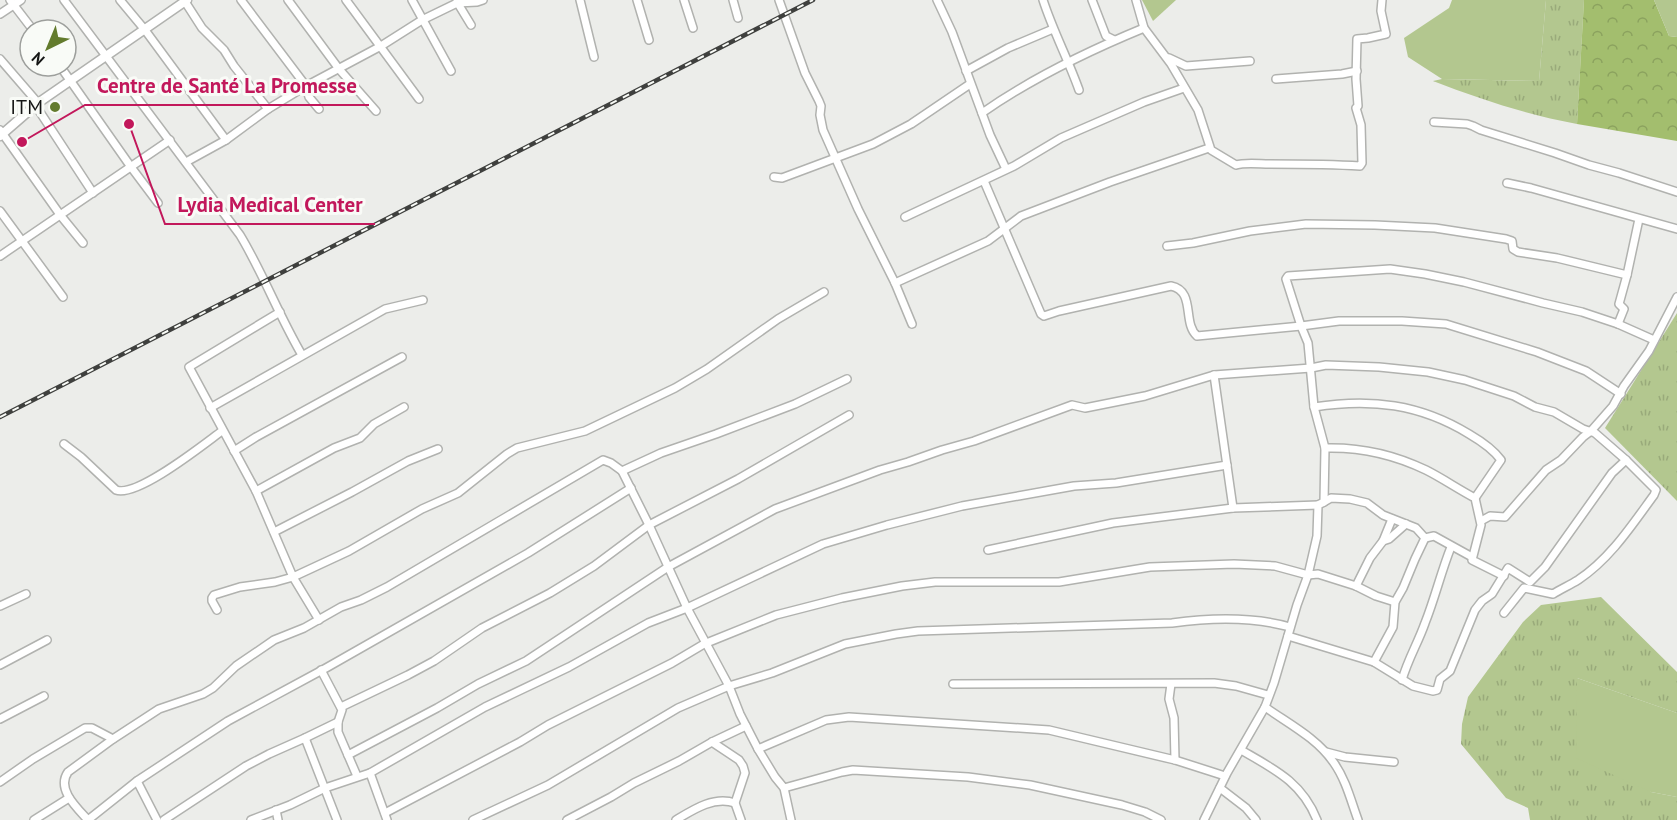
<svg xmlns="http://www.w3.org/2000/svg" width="1677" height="820" font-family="'PT Sans',sans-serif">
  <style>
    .grass { fill: url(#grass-tufts) }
    .forest { fill: url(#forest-crowns) }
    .garden { fill: #b3c78f }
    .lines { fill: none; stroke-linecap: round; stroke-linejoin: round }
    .minor-casing { stroke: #b1b2af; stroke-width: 10 }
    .tertiary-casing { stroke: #b1b2af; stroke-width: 11 }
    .minor { stroke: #fff; stroke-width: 7 }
    .tertiary { stroke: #fff; stroke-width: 8 }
    .rail-casing { stroke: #3f403e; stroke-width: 4.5 }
    .rail { stroke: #f9fbf7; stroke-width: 2; stroke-dasharray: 7; stroke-linecap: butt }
    .poi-dot { fill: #637b2d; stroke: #f9fbf7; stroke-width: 2 }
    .labels { text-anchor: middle; stroke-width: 6; stroke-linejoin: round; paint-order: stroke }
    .poi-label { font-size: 20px; fill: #141514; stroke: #f9fbf7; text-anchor: end }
    .leader { fill: none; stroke: #c2185b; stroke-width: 2 }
    .callout-dot { fill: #c2185b; stroke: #f9fbf7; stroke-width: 2 }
    .callout-label { font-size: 21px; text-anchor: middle; font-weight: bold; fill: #c2185b; stroke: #f9fbf7; stroke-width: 6; stroke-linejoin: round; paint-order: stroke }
  </style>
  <defs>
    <pattern id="grass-tufts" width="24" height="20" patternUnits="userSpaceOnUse" patternTransform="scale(1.5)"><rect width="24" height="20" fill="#b3c78f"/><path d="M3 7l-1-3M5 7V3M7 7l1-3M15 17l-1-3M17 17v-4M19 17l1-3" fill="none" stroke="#99aa7a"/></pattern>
    <pattern id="forest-crowns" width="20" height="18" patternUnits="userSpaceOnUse" patternTransform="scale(1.5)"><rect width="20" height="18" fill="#a3be6e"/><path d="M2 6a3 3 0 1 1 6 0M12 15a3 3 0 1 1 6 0" fill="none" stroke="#8ba25e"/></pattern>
  </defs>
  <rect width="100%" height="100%" fill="#ecedea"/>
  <g class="grass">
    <path d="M1546 0H1584L1577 124C1527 115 1480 99 1433 81L1442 79 1539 81Z"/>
    <path d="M1677 313V501L1605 428Z"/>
    <path d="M1601 597 1677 672V713L1577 678 1651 792 1677 797V820H1530L1528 808 1506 798 1461 744 1462 724 1468 697 1523 622 1541 605Z"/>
  </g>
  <path class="forest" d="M1584 0H1654L1669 36 1677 37V141L1577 124Z"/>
  <g class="garden">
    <path d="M1142 0H1176L1153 21Z"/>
    <path d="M1452 0H1546L1539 81 1442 79 1408 57 1404 38 1449 8Z"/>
    <path d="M1654 0H1677V37L1669 36Z"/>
    <path d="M1577 678 1677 713V797L1651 792 1576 758Z"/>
  </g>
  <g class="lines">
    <g class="minor-casing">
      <g id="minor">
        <path d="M10 0 33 30"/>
        <path d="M64 0 240 235C263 273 279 316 302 355"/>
        <path d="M120 0 145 30 226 140"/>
        <path d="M184 0 202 28 224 50 234 66 268 109"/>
        <path d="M241 0 306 86 309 97 319 109"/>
        <path d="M288 0 339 69 376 111"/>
        <path d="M346 0 419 99"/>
        <path d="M412 0 451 71"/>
        <path d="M580 0 594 57"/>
        <path d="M637 0 649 40"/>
        <path d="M684 0 693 28"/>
        <path d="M733 0 738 18"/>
        <path d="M779 0 805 73 819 101 821 106 820 115 823 130 858 209 895 283 912 324"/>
        <path d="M937 0 952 32 990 135 1006 169"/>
        <path d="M1043 0C1053 31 1068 59 1079 90"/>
        <path d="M1092 0 1106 36 1114 40"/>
        <path d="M1136 0 1144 28 1171 64 1198 110 1211 150 1236 165C1245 162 1260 164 1269 164 1299 164 1329 164 1360 166L1362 163 1361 125 1356 108 1358 106 1356 79 1357 39 1368 38 1386 34 1381 11 1382 0"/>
        <path d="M457 2 471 25"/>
        <path d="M0 14 21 0"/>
        <path d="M1169 58 1186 66 1250 61"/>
        <path d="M0 59 38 103"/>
        <path d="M60 66 131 167 158 203"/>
        <path d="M966 71 1008 48 1053 29"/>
        <path d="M1276 79 1342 74 1357 71"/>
        <path d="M36 106 93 193"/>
        <path d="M982 113C1032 78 1088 51 1144 28"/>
        <path d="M1434 122 1467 124 1473 126 1481 130 1555 153 1589 165 1619 173 1677 192"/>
        <path d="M0 130 61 216 83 243"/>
        <path d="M186 162 226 140 268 109 306 86 381 46 422 20 457 3 477 2 483 0"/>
        <path d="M774 177 782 178 873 144 911 124 970 84"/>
        <path d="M984 181 1041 314 1044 316 1059 311 1171 286C1196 291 1182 323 1197 336L1301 326 1339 321H1402L1446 324 1537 352 1586 371 1621 394"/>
        <path d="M1507 183 1531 188 1677 229"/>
        <path d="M0 211 63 297"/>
        <path d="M905 217 1014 166 1061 138 1144 102 1184 88"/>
        <path d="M1167 246 1193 243 1250 231 1306 224 1375 225 1435 228 1506 239 1512 241 1513 249 1518 252 1557 258 1627 275"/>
        <path d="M0 256 170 140"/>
        <path d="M895 283 988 241 1021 216 1110 182 1209 148"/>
        <path d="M280 312 189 367 256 491 293 577 319 620"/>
        <path d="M1618 324 1624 309 1619 304 1627 275 1639 219"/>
        <path d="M1214 375 1233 508"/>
        <path d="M1314 407C1371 398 1420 404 1469 434 1481 441 1493 449 1501 460L1475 498"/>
        <path d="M210 408 385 309 423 300"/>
        <path d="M64 444 81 457 116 490C137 498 204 444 222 431"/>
        <path d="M1325 448C1359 447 1395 455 1426 470 1442 478 1458 489 1475 498L1481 525 1472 560 1504 576"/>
        <path d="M234 451 256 437 402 357"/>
        <path d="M622 471 649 525 687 608 729 686 740 714 758 749 775 777 784 788 791 820"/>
        <path d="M256 491 334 448 360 438 374 424 404 407"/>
        <path d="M1324 502 1331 498 1350 499 1367 503 1383 515 1416 528 1425 538 1434 536 1472 557"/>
        <path d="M1481 521 1490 516 1505 517 1546 470 1561 460 1583 437 1591 431 1613 406 1624 386 1649 351 1677 297"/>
        <path d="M274 532 352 492 408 461 438 449"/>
        <path d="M1383 541 1392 519"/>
        <path d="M988 550 1113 523 1233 508 1318 505"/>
        <path d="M1356 586 1370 558 1383 541 1389 539 1406 524"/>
        <path d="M0 606 26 594"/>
        <path d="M217 610 212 601V598L214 595 240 587 275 582 293 577 349 551 422 509 458 493 507 454 517 448 585 431 675 388 707 369 778 319 824 292"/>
        <path d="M1288 636 1374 662 1413 686 1433 691 1437 690 1440 679 1450 671 1475 610 1482 601 1492 594 1508 568 1530 582 1545 567 1612 473 1626 460"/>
        <path d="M1374 662 1393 627 1395 602 1403 588 1415 559 1425 538"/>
        <path d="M0 665 47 640"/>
        <path d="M321 670 342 710 338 722V732L357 776"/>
        <path d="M1402 680C1408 659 1418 643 1425 623 1435 598 1441 572 1451 547"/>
        <path d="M953 684 1214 683 1236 686 1268 695"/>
        <path d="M1171 684 1169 699 1174 718 1175 760"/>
        <path d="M341 707 408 675 434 661 482 628 550 593 594 566 649 525 738 479 849 415"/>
        <path d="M1265 707C1289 724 1317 738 1334 763 1346 780 1351 801 1358 820"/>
        <path d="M0 719 44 696"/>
        <path d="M305 738 337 820"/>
        <path d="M712 742 739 760 743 766 745 773 735 803 741 820"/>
        <path d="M758 749 826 720 849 717 1049 730 1175 760 1225 776"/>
        <path d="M1241 750C1274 769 1302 782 1317 820"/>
        <path d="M1326 752 1345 757 1394 762"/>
        <path d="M348 755 437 708 478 684 526 661 668 567 775 509 880 470 908 462 942 450 974 441 1072 405 1085 408 1145 396 1214 375 1311 368 1326 365 1379 367 1428 372 1465 380 1514 396 1535 407 1554 412 1583 429 1595 433 1626 460 1656 490 1654 495C1632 525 1610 559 1578 580 1570 585 1561 589 1553 594L1524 588 1504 613"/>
        <path d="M370 773 387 820"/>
        <path d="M137 781 157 820"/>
        <path d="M0 782 33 759 85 728H92L113 739"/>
        <path d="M784 788 842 772 853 770 968 777 1030 785 1122 805 1145 812 1161 820"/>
        <path d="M1220 788 1246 808 1256 820"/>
        <path d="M276 810 278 820"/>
        <path d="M385 813 520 742 548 725 672 663 704 644 776 615 842 598 902 586 935 582H1059L1150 567 1234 564 1275 566 1308 575 1318 574 1356 586 1376 596 1395 602"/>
        <path d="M34 820 69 798"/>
        <path d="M88 820C77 808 56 789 68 772L113 739 159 709 203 694 213 688 236 666 274 640 304 628 341 607 361 600 387 587 603 460 611 463 622 471 661 453 716 434 795 404 847 379"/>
        <path d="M88 820 137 781 228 721 326 668 528 553 631 488"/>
        <path d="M164 820 246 766 269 754 305 738 338 722"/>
        <path d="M251 820 290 805 325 788 370 773 485 707 569 667 648 623 687 608 823 544 887 525 962 506 1074 486 1116 483 1227 465"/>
        <path d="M473 820 548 785 678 708 729 686 772 673 845 644 896 634 918 631 1172 623C1209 618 1254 617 1290 627"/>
        <path d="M567 820 611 797 634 783 679 761 712 742 746 726"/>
        <path d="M676 820C694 809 714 796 735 803"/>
        <path d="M1204 820 1227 773 1265 707 1274 683 1297 605 1308 575 1317 536 1318 505 1324 502 1325 448 1314 407 1308 343 1301 326 1286 279 1288 276 1390 269 1425 274 1464 282 1543 303 1582 312 1618 324 1654 340"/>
      </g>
    </g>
    <g class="tertiary-casing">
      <path id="tertiary" d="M0 136 38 103 187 0"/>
    </g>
    <use href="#minor" class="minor"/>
    <use href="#tertiary" class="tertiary"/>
    <g class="rail-casing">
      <path id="rail" d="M0 417 813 0"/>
    </g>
    <use href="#rail" class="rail"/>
  </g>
  <circle class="poi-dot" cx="55" cy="107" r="6"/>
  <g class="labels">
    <g class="poi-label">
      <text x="43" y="114">ITM</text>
    </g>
  </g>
  <path class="leader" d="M22 142L85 105H369M129 124L165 224H375"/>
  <g class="callout-dot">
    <circle cx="22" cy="142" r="6"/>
    <circle cx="129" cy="124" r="6"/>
  </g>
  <g class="callout-label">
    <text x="227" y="93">Centre de Santé La Promesse</text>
    <text x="270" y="212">Lydia Medical Center</text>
  </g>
  <g transform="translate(48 48) rotate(223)"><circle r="28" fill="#f9fbf7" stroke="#9d9f9c" stroke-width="1.5"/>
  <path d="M0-4.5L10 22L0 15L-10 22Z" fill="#637b2d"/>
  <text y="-9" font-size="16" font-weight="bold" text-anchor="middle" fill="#141514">N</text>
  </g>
</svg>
